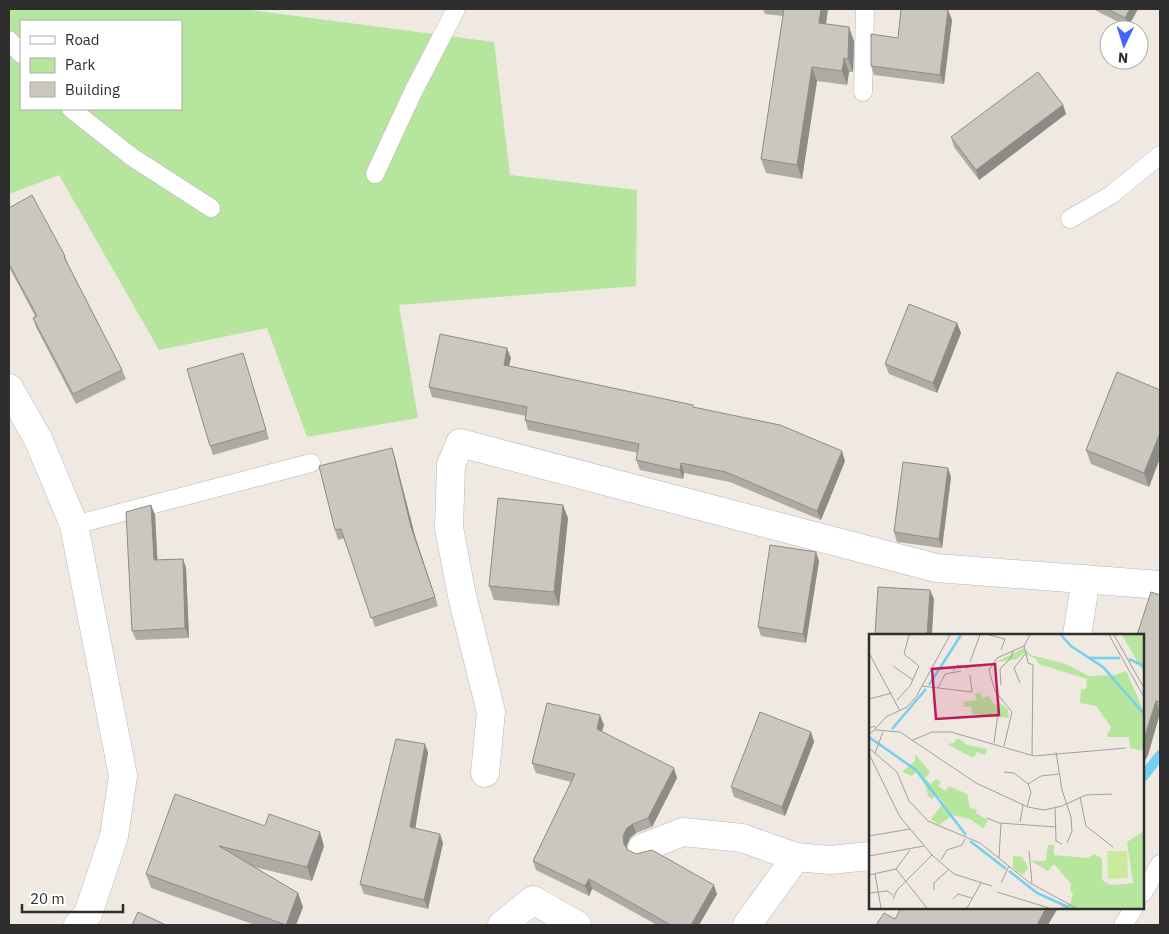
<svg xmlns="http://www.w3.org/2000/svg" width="1169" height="934" font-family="'IBM Plex Sans',sans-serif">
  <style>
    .green { fill: #b6e59e; fill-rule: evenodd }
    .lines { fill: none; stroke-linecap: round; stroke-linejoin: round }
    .stream { stroke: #75cff0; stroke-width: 10 }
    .service-casing { stroke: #b4b7c1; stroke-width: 19 }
    .minor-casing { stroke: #b4b7c1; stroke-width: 29 }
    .service { stroke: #fff; stroke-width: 18 }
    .minor { stroke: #fff; stroke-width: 28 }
    .wall { fill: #afaba4 }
    .shaded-wall { fill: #8e8b86 }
    .building { fill: #cbc7bf; stroke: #8e8b86 }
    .inset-river { fill: none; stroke: #75cff0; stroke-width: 2.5 }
    .inset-road { fill: none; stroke: #a29e99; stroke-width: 1 }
    .view { fill: #c2185b; fill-opacity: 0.15; stroke: #c2185b; stroke-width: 2.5 }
    .inset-edge { fill: none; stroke: #2e2e2e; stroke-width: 2.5 }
  </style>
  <rect width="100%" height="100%" fill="#efe9e1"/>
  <path class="green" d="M9 9H243L494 42 510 175 637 190 636 286 399 305 418 418 307 437 267 328 159 350 59 175 9 194ZM21 21H181V109H21Z"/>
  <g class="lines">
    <path class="stream" d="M1143 777 1160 755"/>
    <g class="service-casing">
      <g id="service">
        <path d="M9 40 21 54"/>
        <path d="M863 92 865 9"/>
        <path d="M71 109 132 157 211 208"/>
        <path d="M375 174 413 92 456 9"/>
        <path d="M1070 219 1111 195 1160 155"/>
        <path d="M74 525 311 463"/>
        <path d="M1143 893 1160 864"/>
        <path d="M1123 925 1134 908"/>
      </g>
    </g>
    <g class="minor-casing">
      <g id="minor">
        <path d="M9 388 38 439 74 525 123 776 114 836 88 914 78 925"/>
        <path d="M1077 635 1086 579"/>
        <path d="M485 773 491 712 462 596 449 528 451 465 460 443 936 568 1160 585"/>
        <path d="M642 848 683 832 742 838 796 857 830 860 870 856"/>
        <path d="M502 925 533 900 577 925"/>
        <path d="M747 925 796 857"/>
      </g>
    </g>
    <use href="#service" class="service"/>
    <use href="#minor" class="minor"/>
  </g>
  <g class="wall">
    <path d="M763 9H828L826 24 854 41 853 72H849L847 85 817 81 802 179 766 173 761 159 783 16 765 14Z"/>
    <path d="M1093 9H1138L1128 27Z"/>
    <path d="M948 10 952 20 944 84 874 75 871 66 898 38Z"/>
    <path d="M1063 105 1066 114 979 180 954 147 951 137Z"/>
    <path d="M9 208 65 256 69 266 122 370 126 379 76 404 36 327 33 318 35 316 9 267Z"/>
    <path d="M957 323 961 333 937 393 889 374 885 364Z"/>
    <path d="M243 353 269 439 213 455 210 446Z"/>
    <path d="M511 358 509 366 694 408 845 461 821 520 730 482 684 473 683 479 640 470 636 460 638 453 528 430 525 420 526 416 432 397 429 387Z"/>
    <path d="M1160 390V458L1149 487 1091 464 1086 450Z"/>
    <path d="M392 448 395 458 415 536 438 606 375 627 345 538 338 540 335 530Z"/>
    <path d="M951 477 942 548 897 542 894 532Z"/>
    <path d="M151 505 155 515 157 560 183 559 186 568 189 638 136 640 132 631Z"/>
    <path d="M568 518 559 606 494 600 489 586Z"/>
    <path d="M819 561 806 643 761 636 758 627Z"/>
    <path d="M1160 595V713L1148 755 1143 764V635Z"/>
    <path d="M604 725 602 731 677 778 652 827 636 833 630 838 627 845V848L628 850 717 894 699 925H657L592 889 589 896 536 870 533 861 571 782 536 773 532 763Z"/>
    <path d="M811 732 814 742 785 816 734 797 731 787Z"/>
    <path d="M425 744 428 753 415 828 443 843 428 909 364 894 360 884Z"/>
    <path d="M265 826 324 846 312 881 254 867 298 893 303 907 296 925H255L151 888 146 874Z"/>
  </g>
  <g class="shaded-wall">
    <path d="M821 9H828L824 36 819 23Z"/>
    <path d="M1130 9H1138L1128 27 1125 18Z"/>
    <path d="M948 10 952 20 944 84 940 75Z"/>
    <path d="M849 27 854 41 853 72 848 59Z"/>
    <path d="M844 58 849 72 847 85 842 71Z"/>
    <path d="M812 67 817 81 802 179 797 165Z"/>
    <path d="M1063 105 1066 114 979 180 976 170Z"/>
    <path d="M957 323 961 333 937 393 933 383Z"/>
    <path d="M507 348 511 358 507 374 504 365Z"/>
    <path d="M1160 433V458L1149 487 1144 473Z"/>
    <path d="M392 448 395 458 415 536 438 606 411 527Z"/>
    <path d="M842 451 845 461 821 520 817 511Z"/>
    <path d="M681 463 684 473 683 479 680 470Z"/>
    <path d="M948 468 951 477 942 548 939 539Z"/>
    <path d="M151 505 155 515 158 570 154 560Z"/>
    <path d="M563 505 568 518 559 606 554 592Z"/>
    <path d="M816 552 819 561 806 643 803 634Z"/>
    <path d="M183 559 186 568 189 638 185 628Z"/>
    <path d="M930 590 934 599 932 635H927Z"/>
    <path d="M1156 701 1160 713 1148 755 1143 764V742Z"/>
    <path d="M600 715 604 725 600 738 597 729Z"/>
    <path d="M811 732 814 742 785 816 782 807Z"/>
    <path d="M425 744 428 753 414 836 410 827Z"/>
    <path d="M674 768 677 778 652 827 648 818Z"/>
    <path d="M633 824 636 833 630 838 627 845V853L624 844 623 836 627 828Z"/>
    <path d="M320 832 324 846 312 881 307 867Z"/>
    <path d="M440 834 443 843 428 909 424 900Z"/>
    <path d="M589 879 592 889 589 896 585 886Z"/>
    <path d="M714 885 717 894 699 925H691Z"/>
    <path d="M298 893 303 907 296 925H286Z"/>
    <path d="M1046 908H1058L1048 925H1037Z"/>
  </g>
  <g class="building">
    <path d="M784 9H821L819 23 849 27 848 59 844 58 842 71 812 67 797 165 761 159Z"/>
    <path d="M901 9H936L948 10 940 75 871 66V34L898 38Z"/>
    <path d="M1108 9H1130L1125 18Z"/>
    <path d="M1038 72 1063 105 976 170 951 137Z"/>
    <path d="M32 195 65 256 64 257 122 370 73 394 33 318 37 316 9 264V208Z"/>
    <path d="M909 304 957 323 933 383 885 364Z"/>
    <path d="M440 334 507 348 504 365 693 405V407L780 425 842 451 817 511 726 472 681 463 680 470 636 460 639 444 525 420 527 407 429 387Z"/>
    <path d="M243 353 266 430 210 446 187 369Z"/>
    <path d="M1117 372 1160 390V433L1144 473 1086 450Z"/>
    <path d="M392 448 411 527 435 597 371 618 341 529 335 530 319 466Z"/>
    <path d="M903 462 948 468 939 539 894 532Z"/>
    <path d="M498 498 563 505 554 592 489 586Z"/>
    <path d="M151 505 154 560 183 559 185 628 132 631 126 512Z"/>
    <path d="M770 545 816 552 803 634 758 627Z"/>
    <path d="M878 587 930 590 927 635H875Z"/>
    <path d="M1151 592 1160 595V702L1156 701 1143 742V635H1137Z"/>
    <path d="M547 703 600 715 597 729 674 768 648 818 633 824 627 828 623 836 624 844 628 850 636 854 652 850 714 885 691 925H671L589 879 585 886 533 861 575 774 532 763Z"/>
    <path d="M760 712 811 732 782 807 731 787Z"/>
    <path d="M396 739 425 744 410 827 440 834 424 900 360 884Z"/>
    <path d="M175 794 265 826 269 814 320 832 307 867 219 846 298 893 286 925 146 874Z"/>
    <path d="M901 908H1046L1037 925H876L884 913 895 919Z"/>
    <path d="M138 912 166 925H132Z"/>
  </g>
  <g transform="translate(869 634)">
    <rect width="275" height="275" fill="#efe9e1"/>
    <path d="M253 1H275V38L272 34ZM155 14 162 21 197 30 220 42 246 41 257 37 274 75V117L261 114 260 103H237L242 93 227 72 211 69 212 55H217L218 45 170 30 167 25 155 19 148 25 125 29ZM111 58 114 64 120 62 126 71 131 69 139 75 140 84 103 80 102 73H95L94 68 107 66 106 60ZM89 104 98 111 118 115 116 121 108 118 104 124 78 110 85 109ZM46 120 61 138 56 144 62 150 67 145 72 148 69 152 76 157 80 152 98 160 101 174 108 175 107 179 119 186 114 194 101 185 84 181 70 191 62 185 75 168 66 161 63 165 59 162 57 152 47 138 43 142 33 138 46 127ZM275 197V274H192L195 270 201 271 204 259 201 257 202 250 185 230 179 237 162 227H177L179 211H185V221L218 224 226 220 233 225V246L241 251 264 249 258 208ZM144 222 153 223 157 229 159 235 153 241 144 234Z" fill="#b6e59e"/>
    <path d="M238 217H258L259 244 239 245Z" fill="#c9ec9a"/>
    <path class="inset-river" d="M192 1 202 12 234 33 275 80M220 24H251M260 25 275 32M60 51 92 1M23 95 57 55M0 103 47 136 97 201M101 207 137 235M140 237 168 259 201 274"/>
    <path class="inset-road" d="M120 1 136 5 132 16M240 1 275 63M245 1 275 54M0 19 31 77M157 19 159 29 164 31 163 121M101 28 111 1M24 32 44 46M84 37 88 31 98 34 102 32M151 49 145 34 157 19 155 12M132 51 131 35 142 24 144 17M53 52 103 58 101 41M69 54 76 40 92 37M0 65 23 59M28 66 41 52 50 32 35 20 40 1M0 94 5 92 7 95 0 100M7 94 17 83 38 73 47 63 81 1M7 96 31 98 107 149 159 173 175 176 193 172 217 161 243 160M44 106 63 98H82L165 122 257 114M125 109 130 72M135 112 143 78 126 57 120 36 128 24 155 12 161 1M0 114 28 138 40 167 59 187 111 209 161 249 207 274M187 118 193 156 202 183 203 197 198 209M6 119 14 98M0 120 31 183 63 221 85 240 123 252M135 138 145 139 159 150M211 163 217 192 244 213M158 173 162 158 159 150 172 142 190 140M0 174V192M186 174 187 207 193 210M118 184 130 189 187 193M151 188 154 171M0 202 41 195M160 217 163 249M0 222 55 212M130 224 132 189M72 226 78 216 93 211 96 205M27 235 58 274M6 240 12 274M0 241 27 235 41 216M132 249 140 232M65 256V249L79 236M128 258 180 274M0 259 18 257 24 261M24 265 28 256 63 221M84 265 89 260 103 264M98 274 112 249"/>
    <path class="view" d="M126 30 130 81 67 85 63 35Z"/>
    <rect width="275" height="275" class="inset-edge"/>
  </g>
  <rect width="1169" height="934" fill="none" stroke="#2e2e2e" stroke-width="20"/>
  <rect x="20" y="20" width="162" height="90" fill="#ffffff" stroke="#ababab"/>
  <rect x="30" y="36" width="25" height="8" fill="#ffffff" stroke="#ababab"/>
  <text x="65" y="45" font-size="15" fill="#2e2e2e">Road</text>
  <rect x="30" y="58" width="25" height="15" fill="#b6e59e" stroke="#ababab"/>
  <text x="65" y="70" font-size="15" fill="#2e2e2e">Park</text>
  <rect x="30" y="82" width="25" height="15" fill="#cbc7bf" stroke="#ababab"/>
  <text x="65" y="95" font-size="15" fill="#2e2e2e">Building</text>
  <g transform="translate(1124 45) rotate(184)"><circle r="24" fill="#ffffff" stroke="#ababab"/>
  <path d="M0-4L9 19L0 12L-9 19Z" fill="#4264fb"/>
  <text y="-8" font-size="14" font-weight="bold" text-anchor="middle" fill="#2e2e2e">N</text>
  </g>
  <path d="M22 904v8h101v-8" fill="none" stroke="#2e2e2e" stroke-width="2.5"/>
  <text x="30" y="904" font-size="15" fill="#2e2e2e" stroke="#ffffff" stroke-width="4" paint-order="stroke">20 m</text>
</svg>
